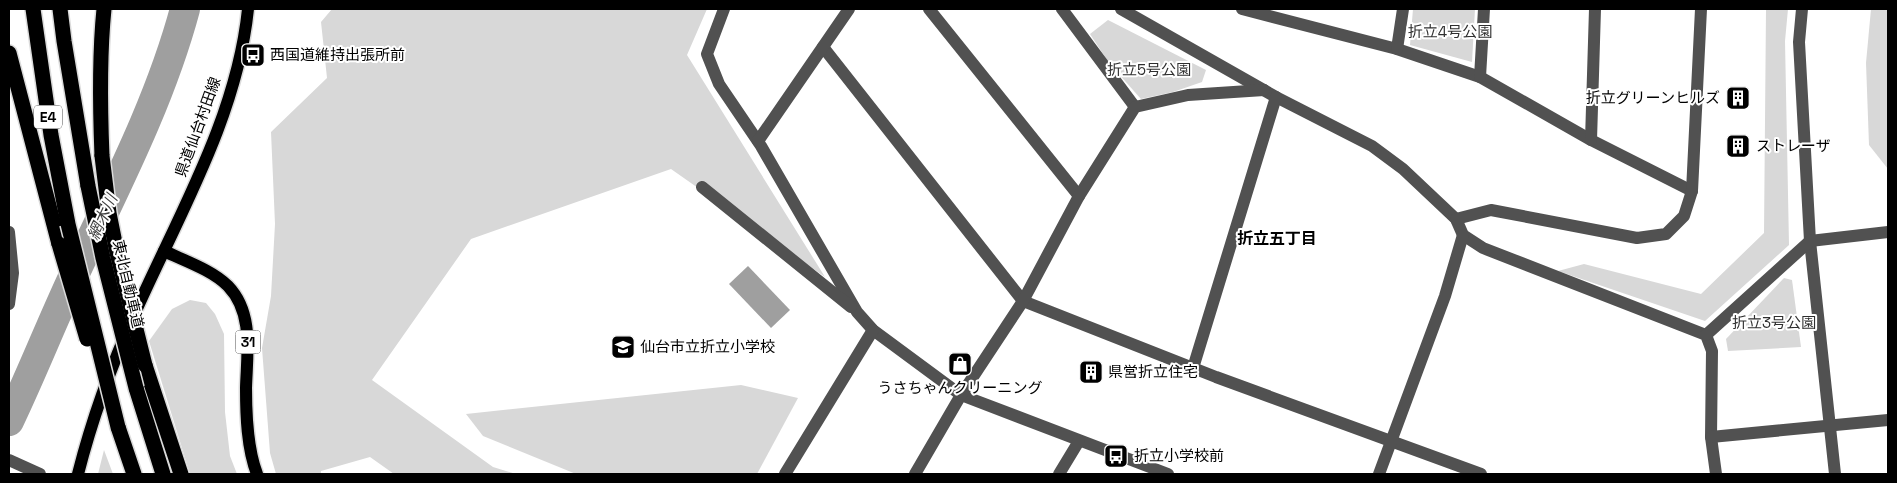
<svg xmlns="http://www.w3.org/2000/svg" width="1897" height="483" font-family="'Space Grotesk','Noto Sans JP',sans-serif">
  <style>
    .green { fill: #d8d8d8 }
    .water { fill: #9f9f9f }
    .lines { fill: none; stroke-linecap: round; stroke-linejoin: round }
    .river { stroke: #9f9f9f; stroke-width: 30 }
    .major-casing { stroke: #dbdbdb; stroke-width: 15 }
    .highway-casing { stroke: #dbdbdb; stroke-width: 18 }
    .minor { stroke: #515151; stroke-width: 12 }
    .major { stroke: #000; stroke-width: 12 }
    .highway { stroke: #000; stroke-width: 15 }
    .highway-bridge-casing { stroke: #dbdbdb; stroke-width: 18; stroke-linecap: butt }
    .highway-bridge { stroke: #000; stroke-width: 15 }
    .labels { text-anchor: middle; stroke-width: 4; stroke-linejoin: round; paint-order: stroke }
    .shield { fill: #fff; stroke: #4c4c4c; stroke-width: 1 }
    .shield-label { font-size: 14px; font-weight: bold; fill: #000 }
    .park-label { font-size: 15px; fill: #2f2f2f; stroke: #fff }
    .poi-label { font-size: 15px; fill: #000; stroke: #fff; text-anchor: start }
    .street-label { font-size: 15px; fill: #000; stroke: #fff }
    .water-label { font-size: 16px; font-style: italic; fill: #404040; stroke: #fff }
    .neighbourhood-label { font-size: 16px; font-weight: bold; fill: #000; stroke: #fff }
  </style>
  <rect width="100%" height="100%" fill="#fff"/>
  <g class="green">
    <path d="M332 9H707L687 55 825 277 671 169 471 239 372 380 493 467 516 474H394L370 457 321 471V474H276L270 453 262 348 271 296 275 224 271 132 327 78 321 22Z"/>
    <path d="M1413 9H1475L1472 62 1410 45Z"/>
    <path d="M1766 9H1788L1785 41 1789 245 1705 321 1558 271 1584 264 1701 294 1764 233Z"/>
    <path d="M1871 9H1888V169L1869 145 1866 63Z"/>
    <path d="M1108 20 1206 70 1202 82 1173 92 1141 99 1109 63 1090 34Z"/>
    <path d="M1784 278 1792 280 1801 347 1728 351 1726 339Z"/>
    <path d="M190 300 206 303 215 314 224 334 225 412 230 456 237 474H190L149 341 172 309Z"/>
    <path d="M741 385 798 398 757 474H576L483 436 466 414Z"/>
    <path d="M104 450 113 474H98Z"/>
  </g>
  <path class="water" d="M748 266 790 310 771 328 729 284Z"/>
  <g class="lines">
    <path class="river" d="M9 421C32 373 51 324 74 275 115 188 160 102 185 9"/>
    <g class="major-casing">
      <g id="major">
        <path d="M164 251C185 261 212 270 228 286 254 313 247 353 246 388 246 415 247 448 257 474"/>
        <path d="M78 474C92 419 111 366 135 313 178 216 237 117 248 9"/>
      </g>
    </g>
    <g class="highway-casing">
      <g id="highway">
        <path d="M33 9 51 135 68 224"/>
        <path d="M60 9 64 41 88 186"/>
        <path d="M9 53 59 244"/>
        <path d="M102 156C100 107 99 58 104 9"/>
        <path d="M145 365 181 474"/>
        <path d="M136 388 163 474"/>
        <path d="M118 427 134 474"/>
      </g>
    </g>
    <g class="minor">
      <path d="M724 9 707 54 719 84 761 146 857 312 873 330 961 395 1168 474"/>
      <path d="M929 9 1079 196"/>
      <path d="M1062 9 1135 107"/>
      <path d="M1121 9 1276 97 1372 146 1403 169 1456 219 1463 235 1483 248 1706 335 1712 351 1711 437 1716 474"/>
      <path d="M1242 9 1397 49 1480 77 1591 140 1692 191"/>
      <path d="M1802 9 1799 42 1810 241 1835 474"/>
      <path d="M823 47 1023 301 1216 377 1481 474"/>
      <path d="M1397 49 1403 9"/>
      <path d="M1480 77 1484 9"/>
      <path d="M1591 140 1595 9"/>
      <path d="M758 141 849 9"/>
      <path d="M702 187 851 307"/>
      <path d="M1456 219 1491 210 1637 238 1666 234 1684 216 1692 191 1701 9"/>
      <path d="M9 232 13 273 9 304"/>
      <path d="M1706 335 1810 241 1888 232"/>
      <path d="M1193 368 1276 97"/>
      <path d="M1711 437 1888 420"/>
      <path d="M9 460 40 474"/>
      <path d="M785 474 873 330"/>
      <path d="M915 474 961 395 1023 301 1079 196 1135 107 1188 95 1264 90"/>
      <path d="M1059 474 1079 441"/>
      <path d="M1379 474 1445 296 1463 235"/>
    </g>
    <use href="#major" class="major"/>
    <use href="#highway" class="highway"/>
    <g class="highway-bridge-casing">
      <g id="highway-bridge">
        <path d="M102 156 109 213 117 253 145 365"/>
        <path d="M88 186 103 258 136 388"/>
        <path d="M68 224 118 427"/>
        <path d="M59 244 87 339"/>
      </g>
    </g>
    <use href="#highway-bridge" class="highway-bridge"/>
  </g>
  <defs>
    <g id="bus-square" transform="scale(1.25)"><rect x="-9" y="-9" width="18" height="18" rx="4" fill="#000" stroke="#fff"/><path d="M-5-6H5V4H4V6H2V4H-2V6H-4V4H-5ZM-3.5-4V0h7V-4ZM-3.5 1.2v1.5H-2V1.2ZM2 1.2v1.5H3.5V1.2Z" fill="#fff"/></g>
    <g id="building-square" transform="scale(1.25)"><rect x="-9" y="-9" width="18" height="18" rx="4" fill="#000" stroke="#fff"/><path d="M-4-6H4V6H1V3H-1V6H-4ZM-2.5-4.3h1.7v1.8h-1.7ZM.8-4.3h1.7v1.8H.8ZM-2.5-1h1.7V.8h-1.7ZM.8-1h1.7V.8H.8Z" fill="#fff"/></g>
    <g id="school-square" transform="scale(1.25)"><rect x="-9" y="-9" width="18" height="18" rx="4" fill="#000" stroke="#fff"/><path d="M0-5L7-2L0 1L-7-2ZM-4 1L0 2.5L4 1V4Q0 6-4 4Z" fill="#fff"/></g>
    <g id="shop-square" transform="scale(1.25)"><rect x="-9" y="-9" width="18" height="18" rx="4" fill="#000" stroke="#fff"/><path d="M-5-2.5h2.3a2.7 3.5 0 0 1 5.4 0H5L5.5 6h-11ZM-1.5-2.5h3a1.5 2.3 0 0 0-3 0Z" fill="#fff"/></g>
  </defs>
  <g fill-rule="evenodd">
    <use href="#bus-square" x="253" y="55"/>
    <use href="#building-square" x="1738" y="98"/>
    <use href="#building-square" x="1738" y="146"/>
    <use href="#school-square" x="623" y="347"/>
    <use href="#shop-square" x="960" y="364"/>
    <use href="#building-square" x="1091" y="372"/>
    <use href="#bus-square" x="1116" y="456"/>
  </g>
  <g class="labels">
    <g class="shield">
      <rect x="34" y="105.5" width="28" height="23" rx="4"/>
      <rect x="235.5" y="330.5" width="25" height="23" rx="4"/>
    </g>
    <g class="shield-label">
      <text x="48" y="122">E4</text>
      <text x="248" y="347">31</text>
    </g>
    <g class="park-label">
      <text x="1450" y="37">折立4号公園</text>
      <text x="1149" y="75">折立5号公園</text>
      <text x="1774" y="328">折立3号公園</text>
    </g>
    <g class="poi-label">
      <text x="270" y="60">西国道維持出張所前</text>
      <text x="1720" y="103" text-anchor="end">折立グリーンヒルズ</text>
      <text x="1756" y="151">ストレーザ</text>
      <text x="640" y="352">仙台市立折立小学校</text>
      <text x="1108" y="377">県営折立住宅</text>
      <text x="960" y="393" text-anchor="middle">うさちゃんクリーニング</text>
      <text x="1134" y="461">折立小学校前</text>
    </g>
    <g class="street-label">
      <text transform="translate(198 127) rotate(-70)" y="5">県道仙台村田線</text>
      <text transform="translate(128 284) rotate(77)" y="5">東北自動車道</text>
    </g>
    <g class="water-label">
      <text transform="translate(102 217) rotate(-65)" y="6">網木川</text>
    </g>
    <g class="neighbourhood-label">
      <text x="1277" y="244">折立五丁目</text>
    </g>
  </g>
  <rect width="1897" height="483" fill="none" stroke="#000000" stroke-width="20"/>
</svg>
